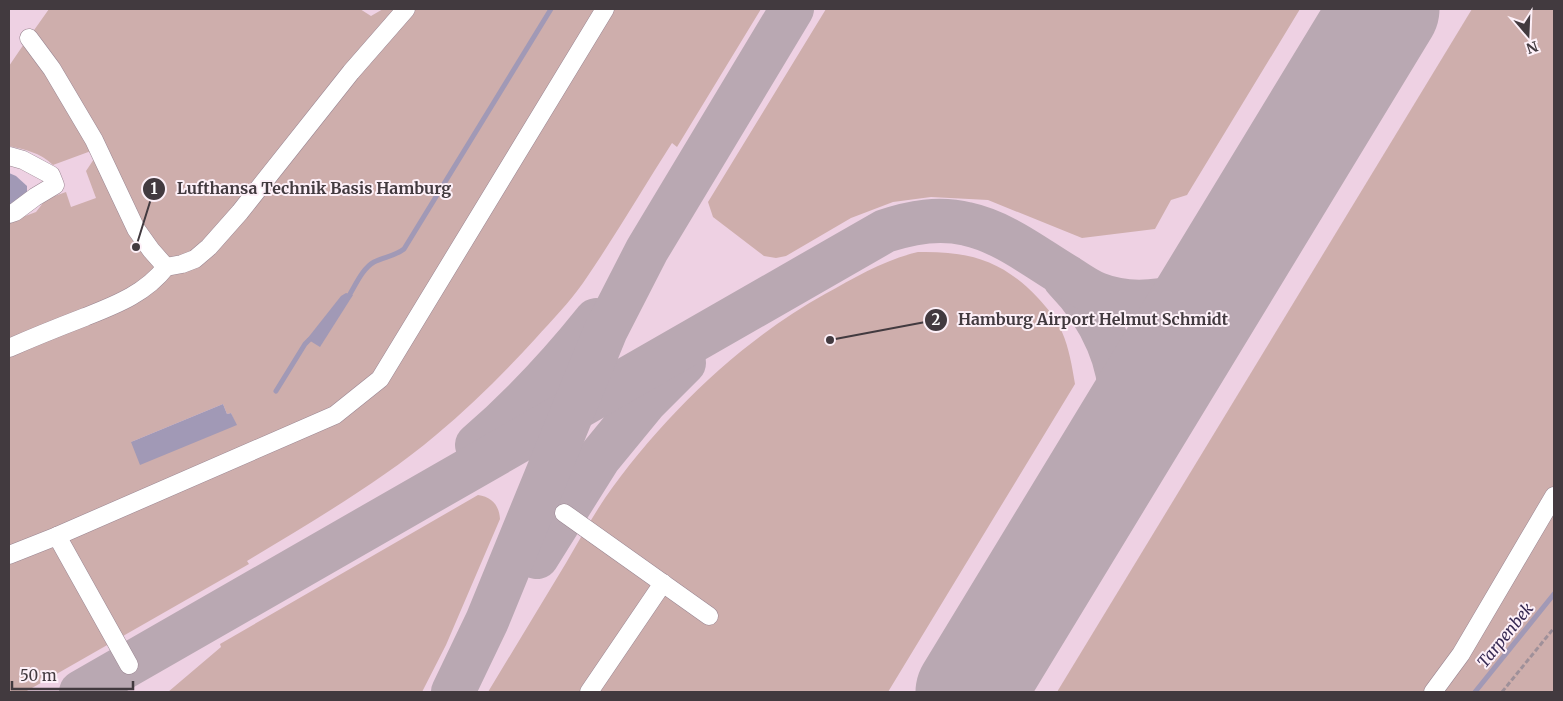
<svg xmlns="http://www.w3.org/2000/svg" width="1563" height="701" font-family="Merriweather,serif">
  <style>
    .built { fill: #eed1e3 }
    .green { fill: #ceaeac; fill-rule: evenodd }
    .water { fill: #a199b6 }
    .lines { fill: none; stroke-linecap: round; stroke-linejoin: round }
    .stream { stroke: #a199b6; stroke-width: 5 }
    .taxiway { stroke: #b9a8b2; stroke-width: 44 }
    .runway { stroke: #b9a8b2; stroke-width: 109 }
    .minor-casing { stroke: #9a8692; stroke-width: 19 }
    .path { stroke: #9f9099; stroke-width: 3; stroke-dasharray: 5 2.5; stroke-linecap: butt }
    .minor { stroke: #fff; stroke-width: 18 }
    .labels { text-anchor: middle; stroke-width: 4; stroke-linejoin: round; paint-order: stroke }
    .water-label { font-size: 16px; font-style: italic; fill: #372a53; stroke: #fdf0f8 }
    .leader { fill: none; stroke: #423a3f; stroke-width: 2 }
    .callout-dot { fill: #423a3f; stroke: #fdf0f8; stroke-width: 2 }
    .mark-label { font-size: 15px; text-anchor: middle; font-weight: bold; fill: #fff }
    .callout-label { font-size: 16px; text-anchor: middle; font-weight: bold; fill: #423a3f; stroke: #fdf0f8; stroke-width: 4; stroke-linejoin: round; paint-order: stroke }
  </style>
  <rect width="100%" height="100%" fill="#f5dfed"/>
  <path class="built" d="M9 9H1554L1441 692H9Z"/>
  <g class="green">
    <path d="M49 9H360L371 16 383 9H401L206 245 181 260 164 257 155 248 32 33Z"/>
    <path d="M412 9H761L677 147 672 143C642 190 614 238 583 283 569 303 552 320 536 338 505 372 472 405 436 435 379 483 311 522 247 561L249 564 25 692H9V352L169 273 183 269ZM223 404 227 414 231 413 236 425 131 442Z"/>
    <path d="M826 9H1300L1187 195 1171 200 1155 229 1082 238 988 200 931 197 893 202 851 218 786 256 776 258 764 256 713 217 708 202Z"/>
    <path d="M1472 9H1554V692H1057Z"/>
    <path d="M26 41 49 72 155 266 143 286 9 344V222L36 212 46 199 66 192 71 207 96 198 86 171 94 159 91 151 53 165C39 152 26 150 9 146V66Z"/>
    <path d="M918 252C969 251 1002 260 1038 298 1047 308 1057 319 1062 332 1069 348 1072 366 1075 384L888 692H488C514 649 540 606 566 563 579 541 591 519 605 498 661 418 740 341 825 294 856 277 884 260 918 252Z"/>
    <path d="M478 495C492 497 499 505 500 519L446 645 422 692H168L221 647 220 644Z"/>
  </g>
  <g class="water">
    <path d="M9 173 16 176 27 186V194L21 201 9 205Z"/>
    <path d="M346 293 353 295 320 347 307 339 341 296Z"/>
    <path d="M223 404 227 414 231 413 237 425 140 465 131 442Z"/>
  </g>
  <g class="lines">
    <g class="stream">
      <path d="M350 294C356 284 363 268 374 262 384 257 395 256 404 249L551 9"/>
      <path d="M276 391 305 344 309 340"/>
      <path d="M1475 692 1554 594"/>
    </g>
    <g class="taxiway">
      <path d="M1065 279C1101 316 1125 365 1120 418 1118 434 1112 450 1108 466"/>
      <path d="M477 445C521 407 560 365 596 320"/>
      <path d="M537 557 599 458 645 402 684 363"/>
      <path d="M81 692 885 231C912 222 939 217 967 224 1004 232 1036 258 1068 277 1077 283 1087 290 1097 294 1117 302 1140 303 1161 300 1192 296 1217 276 1237 253"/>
      <path d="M453 692 487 621 606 330 647 250 792 9"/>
    </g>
    <path class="runway" d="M970 692 1385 9"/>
    <g class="minor-casing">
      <g id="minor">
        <path d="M29 38 52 69 94 140 136 229 151 250 166 267"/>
        <path d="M9 156 23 160 51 175 55 185 35 197 15 212 9 214"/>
        <path d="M9 348C34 337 59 327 85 317 115 305 145 294 166 267L182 264 195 259 209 247 240 212 351 72 406 9"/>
        <path d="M564 513 709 616"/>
        <path d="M57 536 129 665"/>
        <path d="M9 555 57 536 335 415 380 379 605 9"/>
        <path d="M589 692 663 583"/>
        <path d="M1433 692 1461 654 1554 496"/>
      </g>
    </g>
    <path class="path" d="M1502 692 1554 628"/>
    <use href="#minor" class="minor"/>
  </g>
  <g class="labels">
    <g class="water-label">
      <text transform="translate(1505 635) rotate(-51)" y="6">Tarpenbek</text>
    </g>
  </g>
  <path class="leader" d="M136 247L154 189M830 340L936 320"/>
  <g class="callout-dot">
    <circle cx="136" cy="247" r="5"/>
    <circle cx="830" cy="340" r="5"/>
    <circle cx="154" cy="189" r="12"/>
    <circle cx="936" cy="320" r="12"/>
  </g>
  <g class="mark-label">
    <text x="154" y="194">1</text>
    <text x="936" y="325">2</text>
  </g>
  <g class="callout-label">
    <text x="314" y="194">Lufthansa Technik Basis Hamburg</text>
    <text x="1093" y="325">Hamburg Airport Helmut Schmidt</text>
  </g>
  <rect width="1563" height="701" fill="none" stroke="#423a3f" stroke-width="20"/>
  <g transform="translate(1528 35) rotate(161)" stroke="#fdf0f8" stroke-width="4" paint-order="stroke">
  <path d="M0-4L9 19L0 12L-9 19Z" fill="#423a3f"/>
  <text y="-8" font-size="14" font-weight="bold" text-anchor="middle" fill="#423a3f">N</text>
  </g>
  <path d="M12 681v8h121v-8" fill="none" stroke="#423a3f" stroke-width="2.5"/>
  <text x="20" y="681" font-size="15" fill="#423a3f" stroke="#fdf0f8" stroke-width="4" paint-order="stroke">50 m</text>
</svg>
